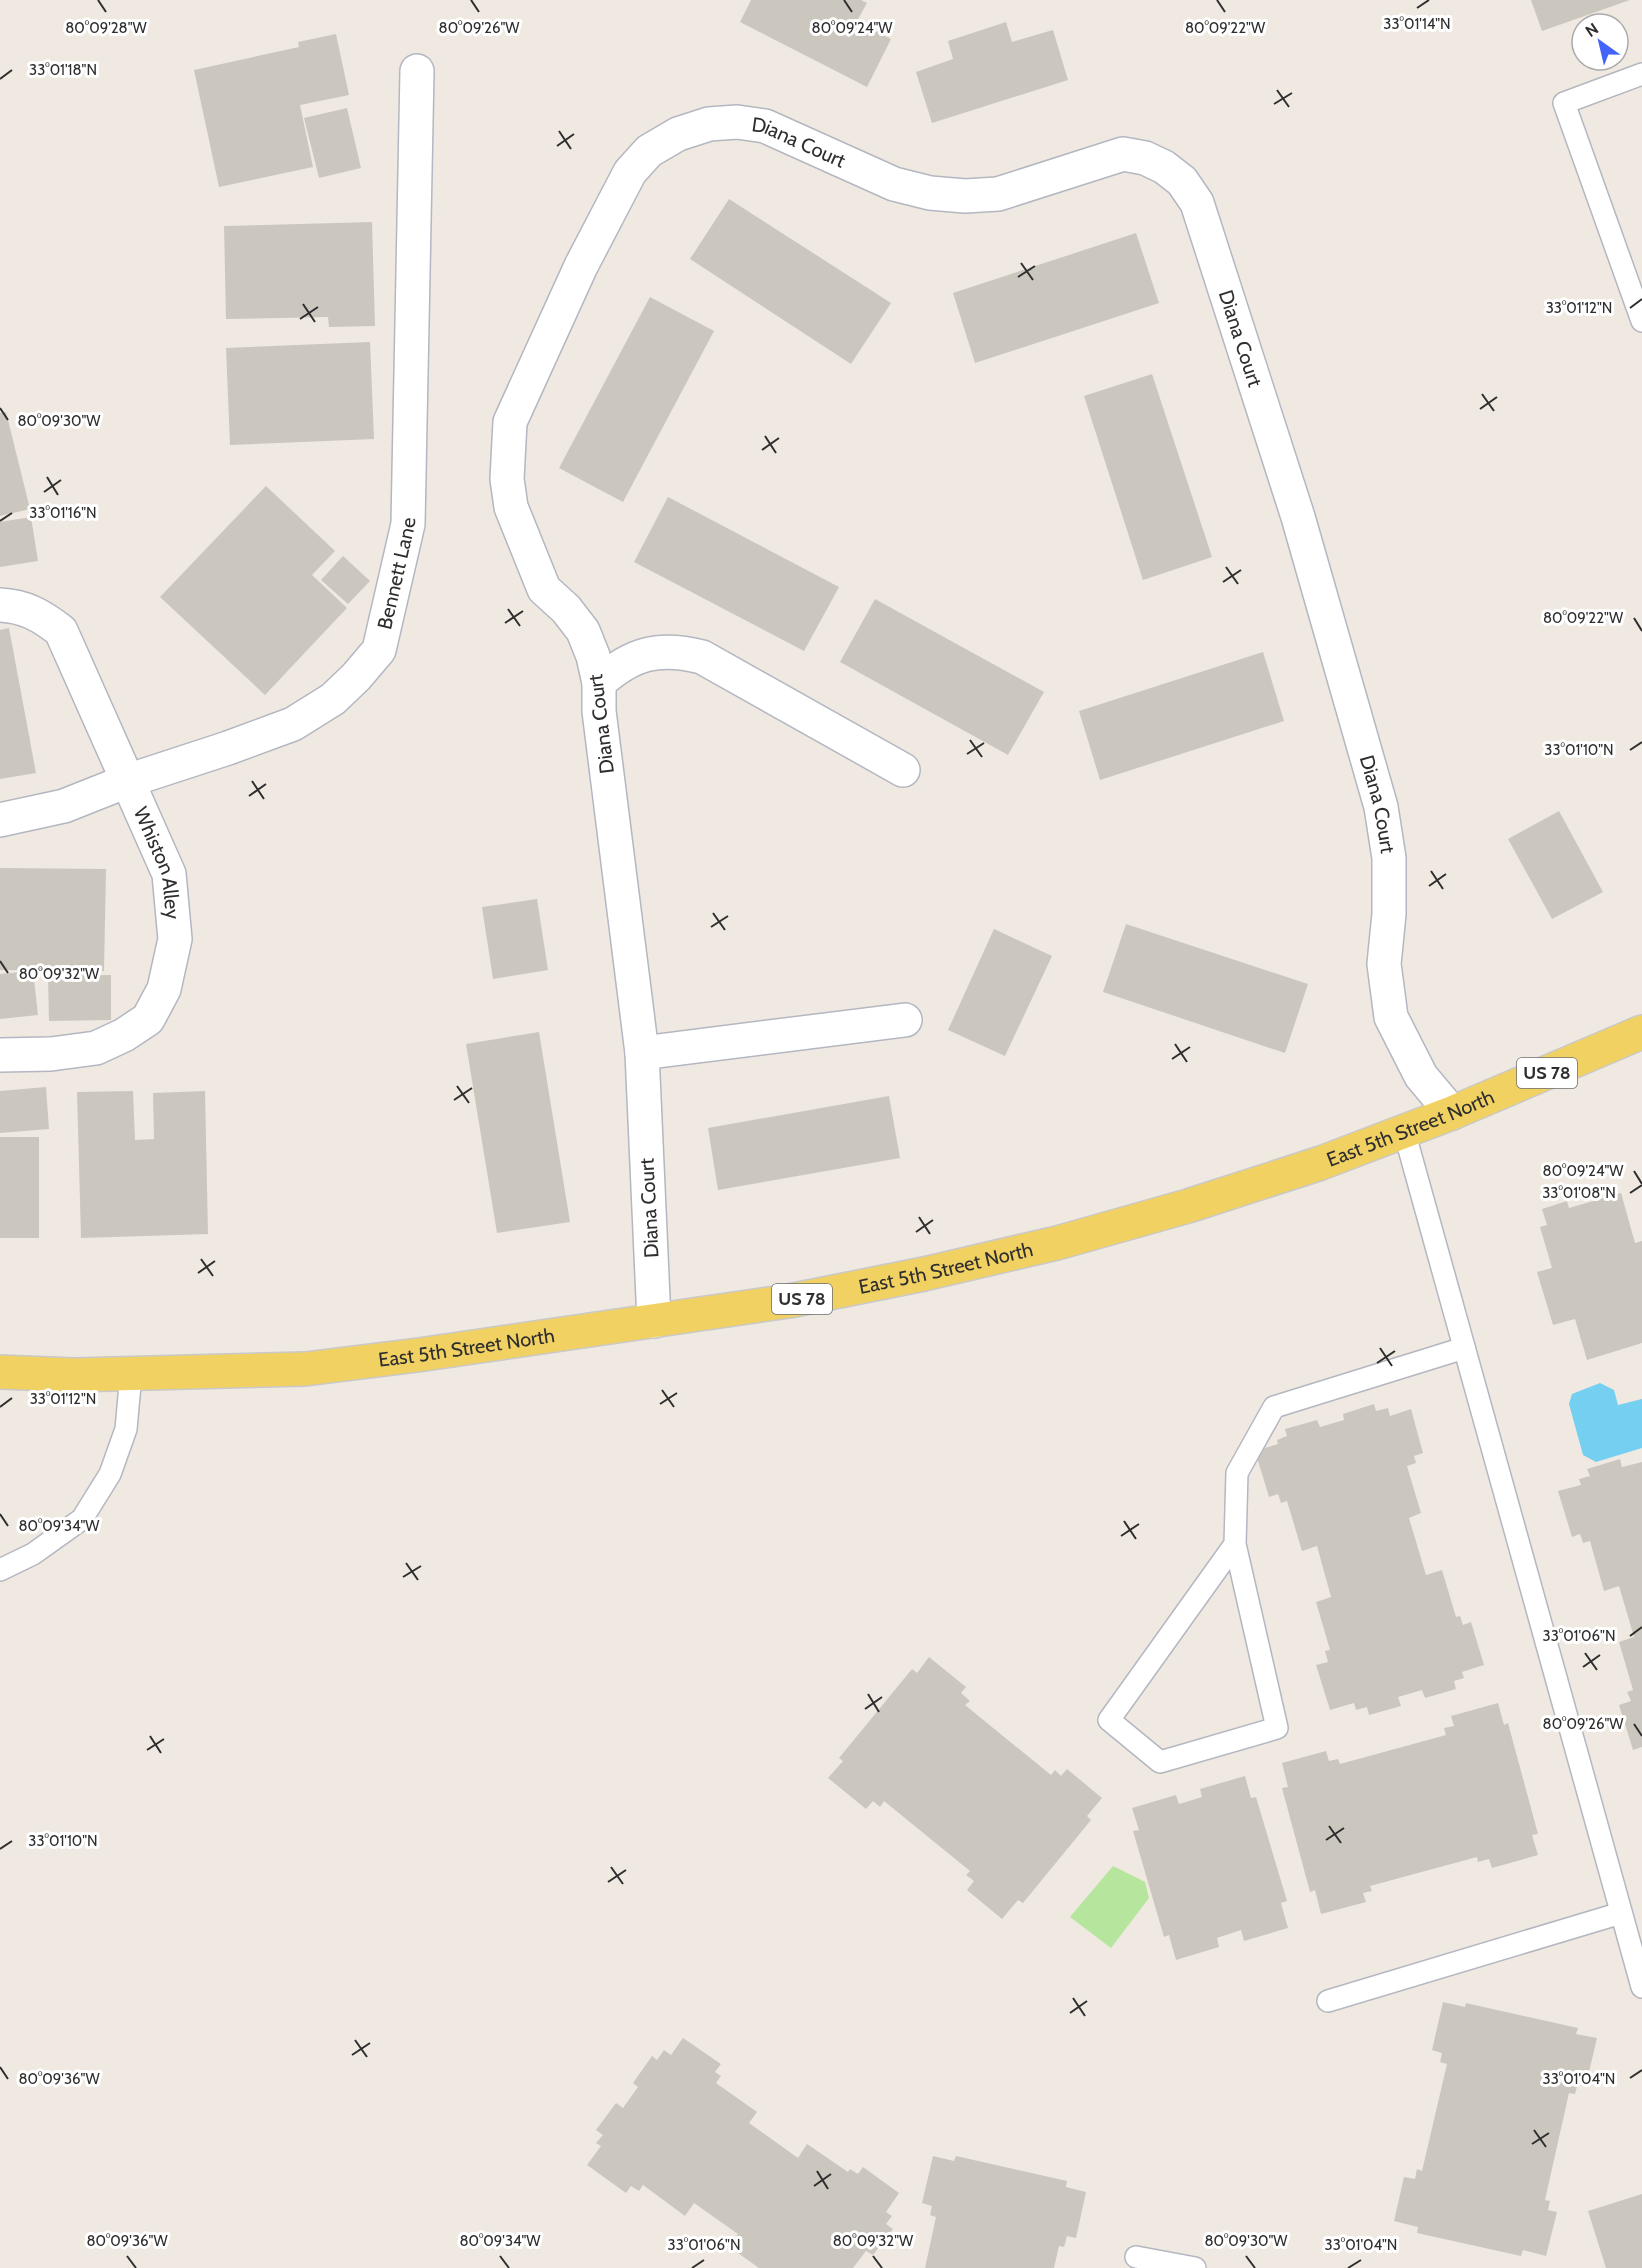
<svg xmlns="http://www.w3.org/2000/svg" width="1642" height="2268" font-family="Cabin,sans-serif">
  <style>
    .green { fill: #b6e59e }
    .water { fill: #75cff0 }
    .building { fill: #cbc7bf }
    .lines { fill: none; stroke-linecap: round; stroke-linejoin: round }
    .service-casing { stroke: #b4b7c1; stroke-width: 24 }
    .minor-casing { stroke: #b4b7c1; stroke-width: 36 }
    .primary-casing { stroke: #c9c9c9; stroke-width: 36 }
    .service { stroke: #fff; stroke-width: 21 }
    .minor { stroke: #fff; stroke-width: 33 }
    .primary { stroke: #f2d163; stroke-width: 33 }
    .ticks { fill: none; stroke: #2e2e2e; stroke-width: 2 }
    .labels { text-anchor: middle; stroke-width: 6; stroke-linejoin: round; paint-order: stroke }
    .shield { fill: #fff; stroke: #6d6d6d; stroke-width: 1.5 }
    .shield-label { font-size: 18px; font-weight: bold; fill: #2e2e2e }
    .street-label { font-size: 20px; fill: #2e2e2e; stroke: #fff }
    .ticks-label { font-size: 15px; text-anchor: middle; fill: #2e2e2e; stroke: #fff; stroke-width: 6; stroke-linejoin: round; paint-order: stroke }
  </style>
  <rect width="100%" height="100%" fill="#efe9e1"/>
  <path class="green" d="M1113 1866 1145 1882 1149 1898 1111 1948 1070 1917Z"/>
  <path class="water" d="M1600 1383 1614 1390 1618 1405 1642 1399V1448L1596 1462 1583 1455 1569 1404 1572 1394Z"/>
  <g class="building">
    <path d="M751 0H861L867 3 857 21 891 39 867 87 740 22Z"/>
    <path d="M1531 0H1630L1542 31Z"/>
    <path d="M1006 22 1012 42 1053 30 1068 80 932 123 916 72 953 59 948 41Z"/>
    <path d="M336 34 349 95 300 105 313 167 219 187 194 70 299 47 298 42Z"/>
    <path d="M347 108 361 168 319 178 304 118Z"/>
    <path d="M729 199 891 303 851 364 690 259Z"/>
    <path d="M372 222 375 326 329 327 328 317 226 319 224 226Z"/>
    <path d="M1136 233 1159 303 975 363 953 293Z"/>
    <path d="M650 297 714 331 623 502 559 468Z"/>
    <path d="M370 342 374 439 230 445 226 348Z"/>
    <path d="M1152 374 1212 557 1143 580 1084 396Z"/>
    <path d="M6 412 30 509 0 516V413Z"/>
    <path d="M266 486 335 551 312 575 347 608 265 695 160 597Z"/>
    <path d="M668 497 839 587 804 651 634 562Z"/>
    <path d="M31 517 38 561 0 567V522Z"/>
    <path d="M343 556 370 581 348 604 321 580Z"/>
    <path d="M875 599 1044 692 1008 755 840 662Z"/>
    <path d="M9 628 36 773 0 779V630Z"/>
    <path d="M1263 652 1284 721 1100 780 1079 711Z"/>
    <path d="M1559 811 1603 892 1552 919 1508 839Z"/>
    <path d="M0 868 106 869 104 971 0 970Z"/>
    <path d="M537 899 548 970 493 979 482 907Z"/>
    <path d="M1126 924 1308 984 1285 1053 1103 992Z"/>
    <path d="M994 929 1052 956 1005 1056 948 1030Z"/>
    <path d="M33 971 38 1015 0 1019V974Z"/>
    <path d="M111 975V1020L49 1021 48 976Z"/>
    <path d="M539 1032 570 1222 497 1233 466 1044Z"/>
    <path d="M46 1087 49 1129 0 1133V1091Z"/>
    <path d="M133 1091 135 1140 154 1139 153 1093 205 1091 208 1234 81 1238 77 1092Z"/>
    <path d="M889 1096 900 1158 718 1190 708 1128Z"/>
    <rect x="0" y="1137" width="39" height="101"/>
    <path d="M1621 1193 1635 1243 1642 1241V1343L1587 1360 1575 1319 1553 1325 1537 1272 1552 1268 1540 1227 1547 1225 1542 1209 1567 1201 1569 1208Z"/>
    <path d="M1374 1404 1376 1411 1388 1408 1390 1416 1411 1409 1423 1453 1414 1456 1416 1463 1407 1466 1421 1513 1409 1518 1426 1575 1442 1570 1456 1617 1460 1616 1463 1625 1471 1622 1484 1665 1462 1672 1464 1678 1454 1681 1456 1689 1425 1698 1422 1690 1398 1697 1401 1706 1369 1715 1367 1707 1356 1710 1354 1703 1330 1710 1316 1665 1328 1662 1325 1651 1330 1650 1316 1602 1331 1597 1317 1546 1302 1551 1287 1501 1281 1503 1278 1494 1269 1497 1255 1451 1278 1444 1277 1440 1287 1436 1285 1429 1317 1420 1320 1427 1344 1420 1343 1414Z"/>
    <path d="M1620 1459 1622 1467 1642 1462V1747L1633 1750 1619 1705 1631 1701 1627 1692 1633 1690 1619 1642 1634 1637 1619 1586 1604 1591 1590 1541 1583 1543 1580 1534 1572 1537 1558 1491 1581 1485 1579 1479 1590 1476 1587 1469Z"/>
    <path d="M929 1657 966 1687 961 1693 970 1701 965 1705 1051 1775 1055 1770 1061 1776 1067 1769 1102 1798 1087 1816 1091 1820 1023 1903 1018 1900 1002 1919 967 1890 974 1881 966 1875 970 1871 884 1801 880 1807 873 1801 866 1809 828 1778 843 1761 839 1758 912 1669 917 1673Z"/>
    <path d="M1498 1703 1504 1725 1508 1723 1538 1834 1532 1835 1538 1855 1492 1868 1489 1859 1478 1862 1477 1857 1370 1886 1372 1891 1363 1893 1366 1902 1321 1914 1315 1890 1310 1892 1282 1788 1288 1787 1282 1763 1326 1751 1329 1761 1338 1759 1340 1764 1446 1735 1444 1728 1454 1726 1451 1716Z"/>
    <path d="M1245 1776 1251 1798 1256 1797 1287 1901 1281 1903 1288 1928 1244 1941 1241 1930 1217 1938 1219 1947 1176 1960 1169 1935 1164 1937 1133 1831 1139 1830 1132 1808 1176 1795 1179 1804 1202 1797 1200 1789Z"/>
    <path d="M1443 2002 1465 2007 1466 2003 1578 2028 1576 2034 1597 2038 1586 2085 1578 2083 1575 2094 1569 2093 1545 2200 1550 2201 1548 2210 1557 2212 1546 2256 1523 2250 1521 2256 1417 2233 1418 2227 1394 2221 1404 2177 1415 2179 1417 2169 1422 2171 1447 2064 1440 2062 1442 2053 1432 2050Z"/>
    <path d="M683 2038 721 2064 715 2072 721 2076 716 2083 757 2112 749 2123 798 2158 807 2144 848 2172 850 2169 858 2174 863 2167 899 2193 886 2212 892 2216 886 2224 893 2229 873 2255 866 2251 853 2268H759L728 2246 738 2234 694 2203 685 2216 643 2185 639 2191 631 2186 626 2193 587 2165 601 2146 596 2143 603 2135 596 2130 616 2103 623 2108 638 2087 633 2083 652 2056 657 2060 664 2050 671 2055Z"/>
    <path d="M933 2156 954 2161 956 2156 1067 2181 1066 2187 1086 2192 1076 2238 1067 2236 1064 2247 1059 2246 1054 2268H925L936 2217 930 2215 932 2206 922 2203Z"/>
    <path d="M1642 2194V2268H1606L1588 2211Z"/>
  </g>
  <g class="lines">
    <g class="service-casing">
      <g id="service">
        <path d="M1642 74 1564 103 1642 321"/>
        <path d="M1404 1131 1642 1987"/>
        <path d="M1235 1544 1277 1728 1160 1762 1109 1720 1235 1544 1237 1473 1274 1407 1464 1348"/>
        <path d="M0 1570 33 1554 82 1519 110 1474 126 1429 131 1374"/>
        <path d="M1328 2001 1621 1913"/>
        <path d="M1136 2257 1195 2268"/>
      </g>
    </g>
    <g class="minor-casing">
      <g id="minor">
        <path id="s1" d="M0 605C25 606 42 616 61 631L169 874 175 939 164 989 148 1019 124 1035 96 1048 51 1054 0 1055"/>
        <path d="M599 683C632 653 659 646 702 657L903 770"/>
        <path id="s2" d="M0 820 64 806 127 781 228 748 293 724 333 699 356 677 379 650 408 524 417 71"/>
        <path d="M642 1053 905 1020"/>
        <path id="s3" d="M654 1321 642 1053 599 711V683L593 656 583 631 566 609 544 589 511 507 507 479 510 422 581 266 630 172 649 151 678 134 709 124 737 122 765 126 894 184 930 193 965 196 998 194 1123 154 1145 158 1164 167 1182 181 1197 203 1298 517 1381 807 1389 858V914L1384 964 1391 1017 1421 1076 1452 1113"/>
      </g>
    </g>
    <g class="primary-casing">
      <g id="primary">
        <path id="s4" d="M0 1372 74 1375 305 1369 418 1355 789 1301 924 1274 1057 1243 1188 1206 1321 1163 1452 1113 1642 1032"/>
      </g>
    </g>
    <use href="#service" class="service"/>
    <use href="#minor" class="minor"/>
    <use href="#primary" class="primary"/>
  </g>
  <path class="ticks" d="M98 0 106 12M471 0 479 12M844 0 852 12M1217 0 1225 12M1417 8 1429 0M0 79 12 70M1277 90 1289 107M1274 104 1292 93M559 131 571 149M557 146 574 134M1021 263 1033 280M1018 277 1035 266M303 304 315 322M1630 308 1642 299M300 319 318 307M1482 394 1494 411M0 408 8 420M1480 409 1497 397M765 436 776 453M762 450 779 438M47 477 58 495M44 492 61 480M0 521 12 513M1226 567 1238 584M1223 582 1241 570M508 609 520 626M1634 618 1642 631M505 623 523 611M970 740 982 757M1630 750 1642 742M967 754 984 743M252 781 264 799M249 796 266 784M1431 871 1443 889M1429 886 1446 874M713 913 725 930M711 927 728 916M0 961 8 973M1175 1044 1187 1062M1172 1059 1190 1047M457 1086 469 1103M454 1100 472 1088M1634 1171 1642 1184M1630 1193 1642 1185M919 1217 930 1234M916 1232 933 1220M201 1259 213 1276M198 1273 215 1261M1380 1348 1392 1366M1377 1363 1395 1351M662 1390 674 1407M660 1404 677 1393M0 1407 12 1398M0 1514 8 1526M1124 1521 1136 1539M1121 1536 1139 1524M406 1563 418 1580M403 1577 421 1566M1630 1636 1642 1627M1585 1653 1597 1670M1583 1667 1600 1655M868 1694 879 1712M865 1709 882 1697M1634 1724 1642 1736M150 1736 161 1753M147 1750 164 1739M1329 1826 1341 1843M1326 1840 1344 1828M0 1849 12 1841M611 1867 623 1884M608 1882 626 1870M1073 1998 1085 2016M1070 2013 1087 2001M355 2040 367 2057M352 2055 370 2043M0 2067 8 2079M1630 2078 1642 2070M1534 2130 1546 2147M1532 2144 1549 2133M817 2171 828 2189M814 2186 831 2174M127 2256 136 2268M500 2256 509 2268M873 2256 882 2268M1246 2256 1255 2268M692 2268 704 2260M1348 2268 1361 2260"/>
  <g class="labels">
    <g class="shield">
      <rect x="1517" y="1058" width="60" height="30" rx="4.5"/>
      <rect x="772" y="1284" width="60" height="30" rx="4.5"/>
    </g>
    <g class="shield-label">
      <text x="1547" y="1079">US 78</text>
      <text x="802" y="1305">US 78</text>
    </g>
    <g class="street-label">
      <text dy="7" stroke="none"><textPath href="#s3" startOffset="1392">Diana Court</textPath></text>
      <text dy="7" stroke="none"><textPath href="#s3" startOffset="1968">Diana Court</textPath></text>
      <text dy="7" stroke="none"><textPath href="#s2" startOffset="502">Bennett Lane</textPath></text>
      <text transform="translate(601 724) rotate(-97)" y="7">Diana Court</text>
      <text dy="7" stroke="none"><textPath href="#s3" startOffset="2454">Diana Court</textPath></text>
      <text dy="7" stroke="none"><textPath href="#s1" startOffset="320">Whiston Alley</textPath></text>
      <text dy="7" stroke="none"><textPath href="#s4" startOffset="1440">East 5th Street North</textPath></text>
      <text transform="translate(649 1208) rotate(-93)" y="7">Diana Court</text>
      <text dy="7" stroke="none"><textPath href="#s4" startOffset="954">East 5th Street North</textPath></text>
      <text dy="7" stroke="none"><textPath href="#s4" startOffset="468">East 5th Street North</textPath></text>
    </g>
  </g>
  <g class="ticks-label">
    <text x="1417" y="29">33°01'14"N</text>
    <text x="106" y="33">80°09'28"W</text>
    <text x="479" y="33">80°09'26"W</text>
    <text x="852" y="33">80°09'24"W</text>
    <text x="1225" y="33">80°09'22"W</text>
    <text x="63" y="75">33°01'18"N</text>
    <text x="1579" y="313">33°01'12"N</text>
    <text x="59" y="426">80°09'30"W</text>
    <text x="63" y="518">33°01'16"N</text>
    <text x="1583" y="623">80°09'22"W</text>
    <text x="1579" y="755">33°01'10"N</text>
    <text x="59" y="979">80°09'32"W</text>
    <text x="1583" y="1176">80°09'24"W</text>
    <text x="1579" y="1198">33°01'08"N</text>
    <text x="63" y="1404">33°01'12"N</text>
    <text x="59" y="1531">80°09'34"W</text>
    <text x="1579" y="1641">33°01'06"N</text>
    <text x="1583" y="1729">80°09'26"W</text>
    <text x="63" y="1846">33°01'10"N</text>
    <text x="1579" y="2084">33°01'04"N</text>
    <text x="59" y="2084">80°09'36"W</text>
    <text x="127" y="2246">80°09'36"W</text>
    <text x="500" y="2246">80°09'34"W</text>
    <text x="873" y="2246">80°09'32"W</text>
    <text x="1246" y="2246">80°09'30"W</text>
    <text x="704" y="2250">33°01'06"N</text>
    <text x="1361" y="2250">33°01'04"N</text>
  </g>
  <g transform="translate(1600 42) rotate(326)"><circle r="28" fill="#ffffff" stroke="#ababab" stroke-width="1.5"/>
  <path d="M0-4.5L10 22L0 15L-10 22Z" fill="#4264fb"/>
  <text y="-9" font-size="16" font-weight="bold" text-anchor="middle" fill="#2e2e2e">N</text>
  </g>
</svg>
